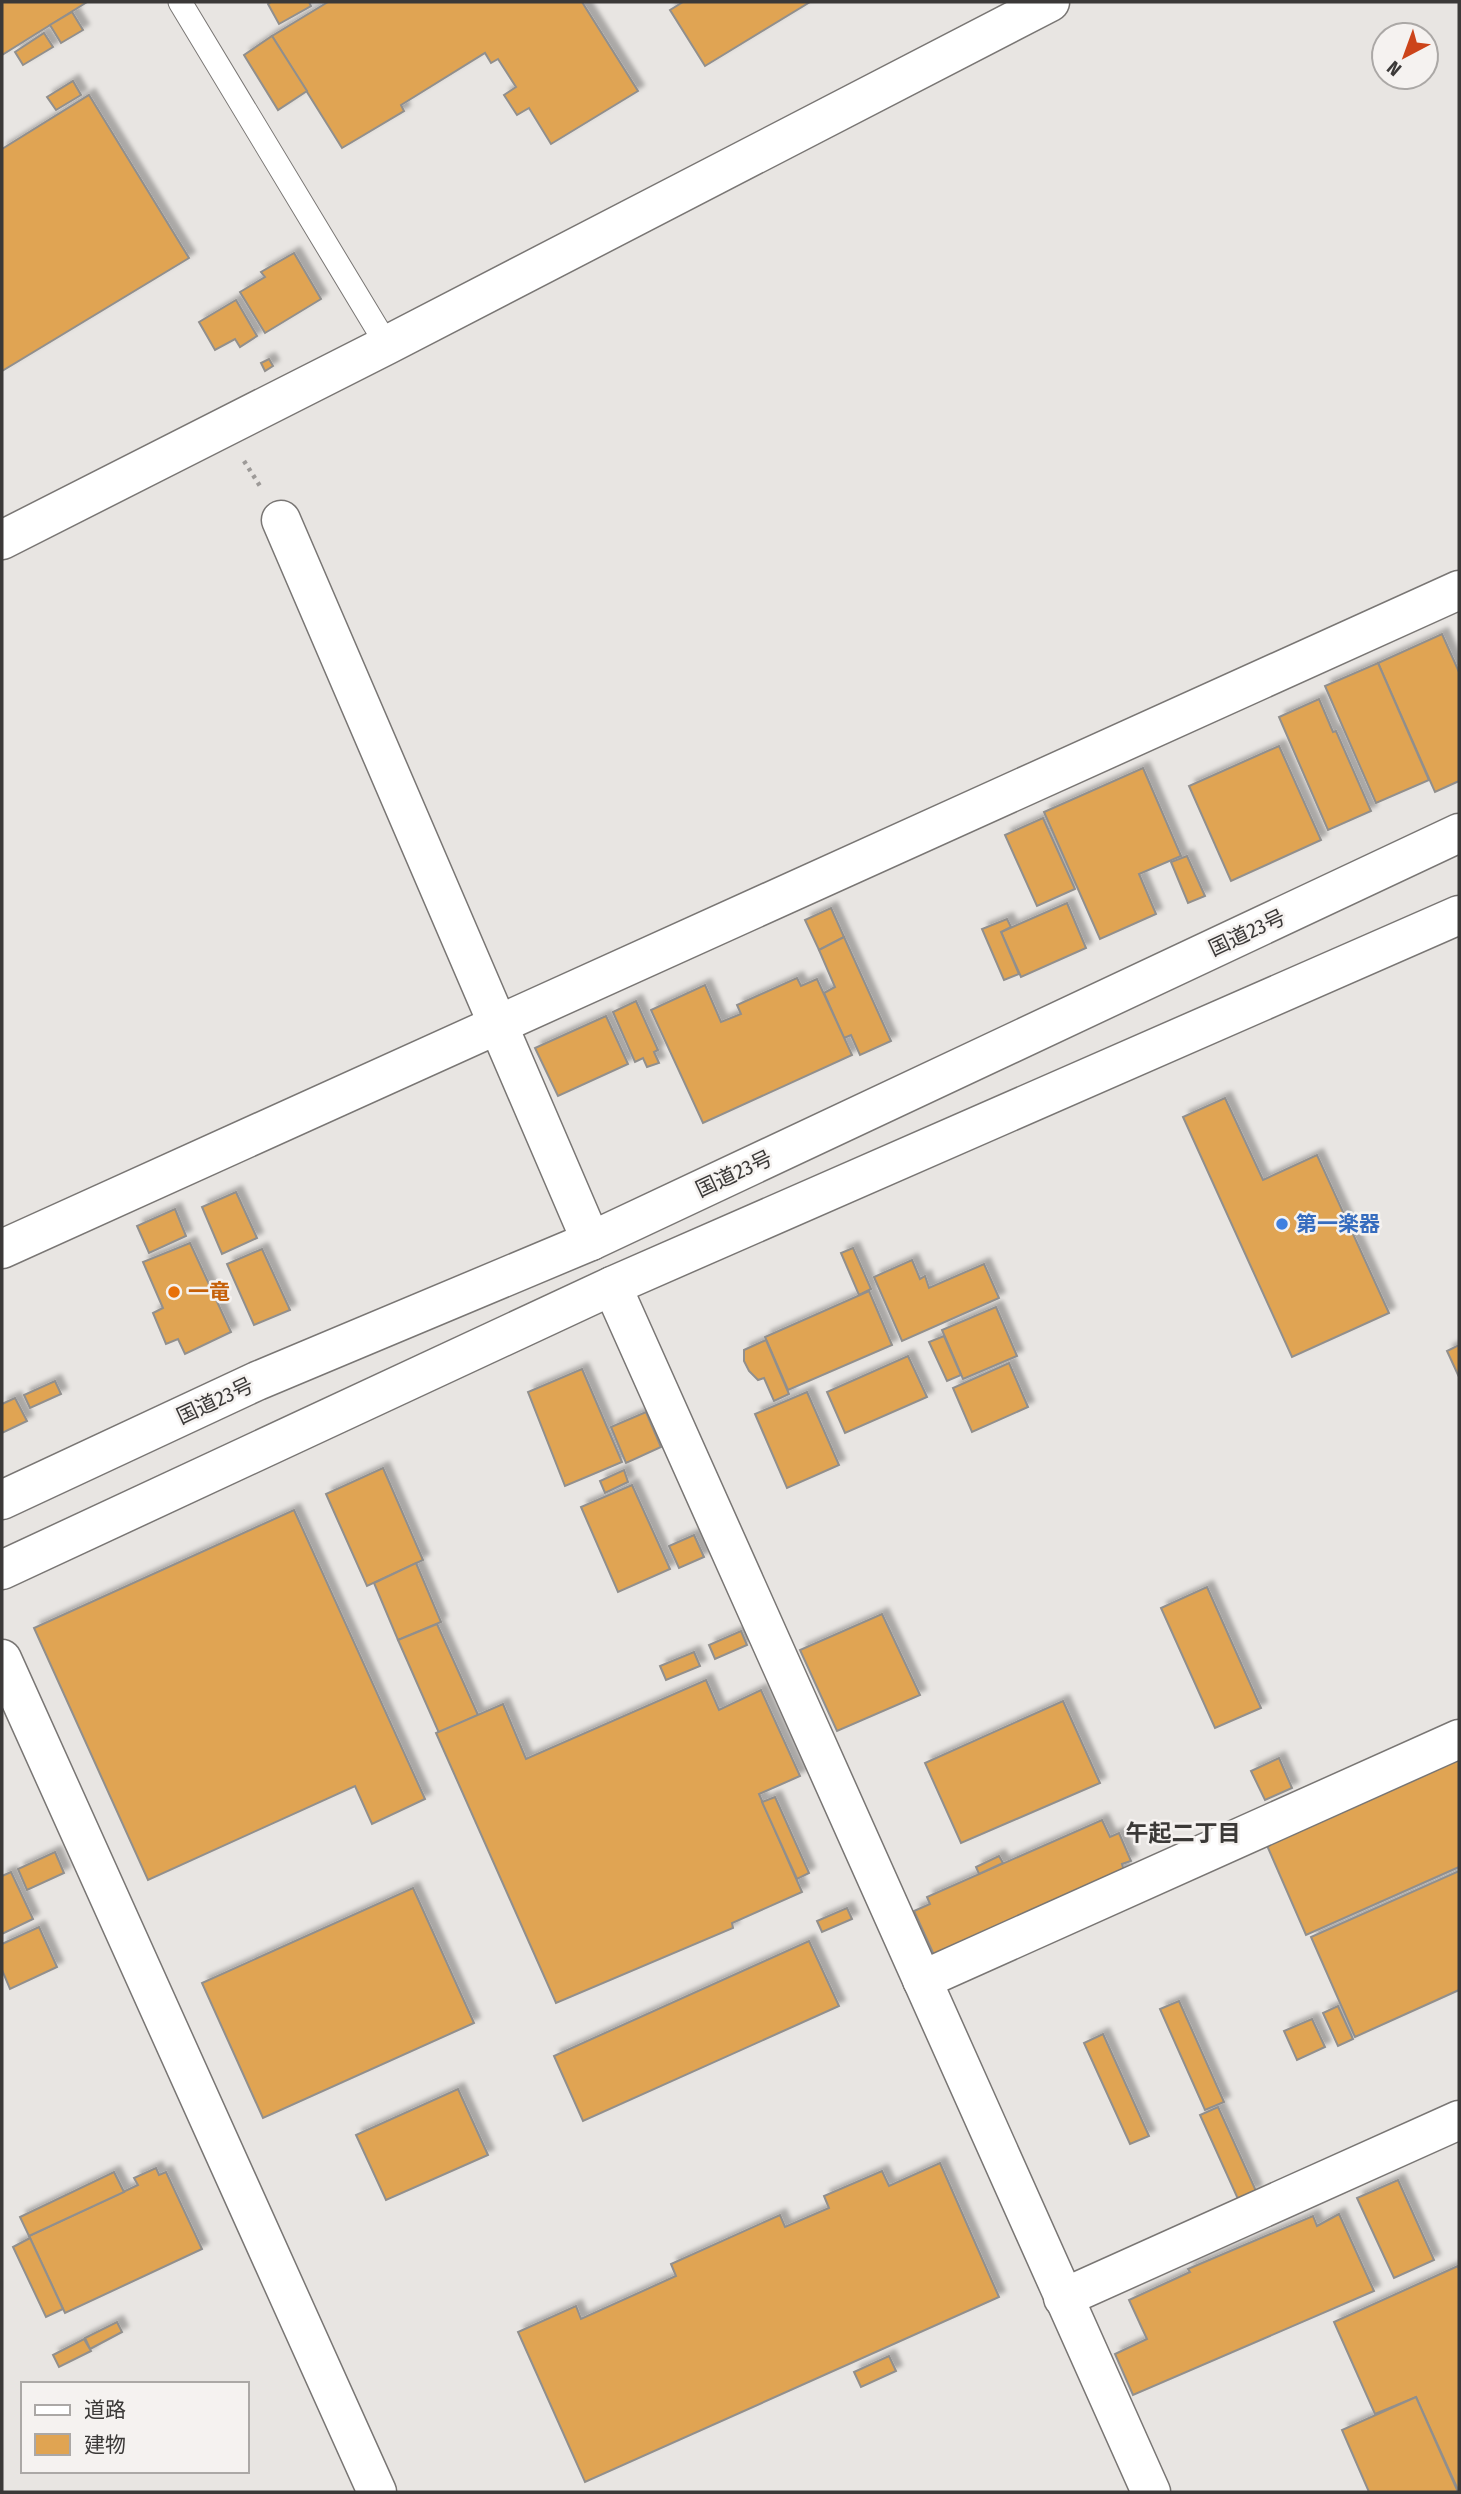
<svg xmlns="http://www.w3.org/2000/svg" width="1461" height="2494" font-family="'Fira Sans Condensed','Noto Sans JP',sans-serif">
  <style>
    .building { fill: #e0a452; stroke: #918f8d; stroke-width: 2; filter: url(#shadow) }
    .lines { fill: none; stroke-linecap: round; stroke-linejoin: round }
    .service-casing { stroke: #797674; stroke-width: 25 }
    .minor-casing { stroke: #797674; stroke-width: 41 }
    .tertiary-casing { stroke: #797674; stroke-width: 41 }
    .trunk-casing { stroke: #797674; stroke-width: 41 }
    .path { stroke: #9d9a98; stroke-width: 4.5; stroke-dasharray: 3.5 5; stroke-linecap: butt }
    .service { stroke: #fff; stroke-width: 23 }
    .minor { stroke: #fff; stroke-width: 38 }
    .tertiary { stroke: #fff; stroke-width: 38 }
    .trunk { stroke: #fff; stroke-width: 38 }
    .shop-dot { fill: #3f7fe0; stroke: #f5f2f0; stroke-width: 2.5 }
    .food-dot { fill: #e8710a; stroke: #f5f2f0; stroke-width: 2.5 }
    .labels { text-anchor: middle; stroke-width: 5; stroke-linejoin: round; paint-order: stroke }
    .street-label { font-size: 21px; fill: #3b3938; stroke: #f5f2f0 }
    .shop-label { font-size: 21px; font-weight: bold; fill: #366cbe; stroke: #f5f2f0; text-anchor: start }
    .food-label { font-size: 21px; font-weight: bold; fill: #c56008; stroke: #f5f2f0; text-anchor: start }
    .neighbourhood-label { font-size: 23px; font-weight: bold; fill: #3b3937; stroke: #f5f2f0 }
  </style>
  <defs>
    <filter id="shadow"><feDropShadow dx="6" dy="-6" stdDeviation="2" flood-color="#0004"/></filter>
  </defs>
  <rect width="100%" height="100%" fill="#e8e5e2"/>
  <g class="building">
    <path d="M2 2H87L2 55Z"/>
    <path d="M271 2H309L311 6 279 24 268 4Z"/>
    <path d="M328 2H582L638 91 551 144 529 108 517 115 504 95 516 87 498 59 491 63 485 53 401 105 404 111 342 148 272 36Z"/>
    <path d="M683 2H810L705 66 670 10Z"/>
    <path d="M72 12 83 30 61 43 50 25Z"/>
    <path d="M44 33 53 47 23 65 15 52Z"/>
    <path d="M272 36 307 91 278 110 244 55Z"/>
    <path d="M73 81 81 95 56 110 47 97Z"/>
    <path d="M89 95 189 258 2 371V149Z"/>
    <path d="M294 253 321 299 265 333 240 292 265 277 261 272Z"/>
    <path d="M236 300 257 336 240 347 235 339 215 350 199 322Z"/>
    <path d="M269 359 273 366 265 371 261 363Z"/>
    <path d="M1442 634 1459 672V781L1435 792 1378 663Z"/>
    <path d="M1378 663 1429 780 1376 803 1325 686Z"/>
    <path d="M1319 699 1333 732 1336 731 1371 811 1328 830 1279 717Z"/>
    <path d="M1279 746 1321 840 1231 881 1189 786Z"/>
    <path d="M1143 768 1181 856 1139 874 1156 914 1100 939 1044 812Z"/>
    <path d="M1043 818 1075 889 1037 906 1005 835Z"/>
    <path d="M1187 856 1205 896 1188 903 1171 862Z"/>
    <path d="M1067 903 1086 948 1021 977 1001 932Z"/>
    <path d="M831 908 844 937 819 950 805 920Z"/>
    <path d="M1007 919 1011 927 1001 932 1019 974 1004 980 982 929Z"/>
    <path d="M844 937 891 1041 860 1055 851 1035 844 1038 824 993 835 987 819 950Z"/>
    <path d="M797 978 801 986 817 979 852 1055 703 1123 651 1010 705 985 721 1022 741 1014 737 1005Z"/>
    <path d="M636 1001 658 1050 654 1052 659 1063 647 1067 643 1058 635 1062 613 1012Z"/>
    <path d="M606 1016 628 1064 558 1096 535 1048Z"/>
    <path d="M1225 1098 1263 1180 1317 1155 1389 1313 1292 1357 1183 1117Z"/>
    <path d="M236 1192 257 1238 222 1254 202 1207Z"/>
    <path d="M175 1209 186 1236 149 1253 137 1226Z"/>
    <path d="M190 1243 231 1332 185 1354 178 1339 166 1344 153 1313 163 1308 143 1262Z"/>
    <path d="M853 1248 871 1289 859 1295 841 1253Z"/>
    <path d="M262 1249 290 1310 254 1325 227 1264Z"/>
    <path d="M912 1260 920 1279 925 1276 929 1288 984 1264 999 1298 902 1341 874 1277Z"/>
    <path d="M869 1291 892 1345 788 1390 765 1337Z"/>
    <path d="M996 1307 1017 1356 963 1379 942 1330Z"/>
    <path d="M944 1336 961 1375 947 1381 929 1342Z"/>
    <path d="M766 1340 789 1394 774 1401 764 1378 758 1380 749 1371 744 1361V1350Z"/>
    <path d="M1459 1345V1377L1447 1351Z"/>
    <path d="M908 1356 927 1397 845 1433 827 1392Z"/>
    <path d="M1009 1363 1028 1407 972 1432 953 1388Z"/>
    <path d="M582 1369 622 1462 565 1486 528 1392Z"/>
    <path d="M55 1381 61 1394 30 1408 24 1395Z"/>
    <path d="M807 1392 839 1465 787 1488 755 1414Z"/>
    <path d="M15 1398 27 1421 2 1433V1404Z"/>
    <path d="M646 1412 661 1447 626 1463 611 1427Z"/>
    <path d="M383 1468 423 1560 367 1586 326 1494Z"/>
    <path d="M624 1470 628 1482 605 1493 600 1481Z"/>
    <path d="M632 1485 670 1569 618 1592 581 1507Z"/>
    <path d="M294 1510 425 1799 372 1824 355 1786 148 1880 34 1628Z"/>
    <path d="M694 1535 704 1557 679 1568 669 1546Z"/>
    <path d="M416 1563 441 1622 398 1640 374 1583Z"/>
    <path d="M1207 1587 1261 1708 1215 1728 1161 1608Z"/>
    <path d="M882 1614 920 1695 837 1731 800 1650Z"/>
    <path d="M437 1624 478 1715 439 1733 398 1640Z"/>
    <path d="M741 1631 747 1645 715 1659 709 1645Z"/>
    <path d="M694 1652 700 1666 666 1680 660 1666Z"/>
    <path d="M706 1680 719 1710 761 1690 800 1776 759 1794 802 1892 732 1923 733 1928 556 2003 436 1733 503 1704 526 1759Z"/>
    <path d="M1063 1701 1100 1783 961 1843 925 1763Z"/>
    <path d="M1459 1754V1867L1306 1935 1265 1841Z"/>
    <path d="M1279 1758 1292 1788 1265 1800 1251 1771Z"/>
    <path d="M775 1797 809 1873 797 1879 762 1802Z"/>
    <path d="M1102 1820 1110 1837 1119 1833 1131 1861 1122 1864 1124 1871 934 1955 914 1911 930 1904 927 1897Z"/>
    <path d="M55 1852 64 1873 27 1890 18 1869Z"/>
    <path d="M999 1856 1003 1863 979 1874 976 1867Z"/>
    <path d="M1459 1871V1990L1355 2037 1311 1937Z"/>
    <path d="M11 1872 33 1919 2 1934V1876Z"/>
    <path d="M413 1888 474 2023 263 2118 202 1983Z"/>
    <path d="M847 1908 852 1919 822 1932 817 1921Z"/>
    <path d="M39 1927 57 1967 10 1989 2 1970V1944Z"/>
    <path d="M809 1941 839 2006 583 2121 554 2056Z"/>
    <path d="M1179 2001 1224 2102 1205 2110 1160 2009Z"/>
    <path d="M1338 2006 1353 2039 1338 2046 1323 2013Z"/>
    <path d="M1312 2019 1325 2047 1297 2060 1284 2031Z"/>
    <path d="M1103 2034 1149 2136 1130 2144 1084 2043Z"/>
    <path d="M458 2089 488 2155 386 2200 356 2135Z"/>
    <path d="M1218 2107 1256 2191 1238 2199 1200 2115Z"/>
    <path d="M940 2163 999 2297 585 2482 518 2332 576 2306 581 2319 676 2276 671 2264 780 2215 785 2227 829 2208 824 2196 882 2171 889 2186Z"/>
    <path d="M156 2168 159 2175 166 2172 202 2249 65 2313 29 2236 138 2185 134 2178Z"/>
    <path d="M114 2172 124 2192 29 2236 20 2217Z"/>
    <path d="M1398 2180 1434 2260 1394 2278 1357 2198Z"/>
    <path d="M1339 2214 1374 2291 1133 2395 1115 2354 1147 2339 1129 2300 1190 2272 1188 2269 1313 2216 1317 2226Z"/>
    <path d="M30 2238 63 2309 46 2317 13 2247Z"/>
    <path d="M1458 2266 1459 2270V2492L1416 2397 1375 2414 1334 2322Z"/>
    <path d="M117 2322 122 2332 90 2349 85 2338Z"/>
    <path d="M84 2339 91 2351 59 2367 53 2355Z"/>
    <path d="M889 2356 896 2371 861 2387 854 2372Z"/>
    <path d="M1416 2397 1458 2492H1369L1342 2430Z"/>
  </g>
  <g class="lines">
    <g class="service-casing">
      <path id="service" d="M180 2 387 345"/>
    </g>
    <g class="minor-casing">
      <g id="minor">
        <path d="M281 520 591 1241"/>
        <path d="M2 540 387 345 1050 2"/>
        <path d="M612 1286 1151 2492"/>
        <path d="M922 1980 1459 1739"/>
        <path d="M1063 2298 1459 2120"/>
      </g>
    </g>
    <g class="tertiary-casing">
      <g id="tertiary">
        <path d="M2 1249 1459 590"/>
        <path d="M2 1659 377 2492"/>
      </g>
    </g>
    <g class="trunk-casing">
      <g id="trunk">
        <path d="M2 1500 257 1381 591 1241 1459 833"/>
        <path d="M2 1570 612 1286 1459 915"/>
      </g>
    </g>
    <path class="path" d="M244 461 260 486"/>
    <use href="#service" class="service"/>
    <use href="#minor" class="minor"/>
    <use href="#tertiary" class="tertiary"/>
    <use href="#trunk" class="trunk"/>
  </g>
  <circle class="shop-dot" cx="1282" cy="1224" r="7"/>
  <circle class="food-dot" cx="174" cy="1292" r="7"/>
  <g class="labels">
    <g class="street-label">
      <text transform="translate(1247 933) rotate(-25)" y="7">国道23号</text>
      <text transform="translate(734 1174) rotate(-25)" y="7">国道23号</text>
      <text transform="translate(215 1401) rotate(-25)" y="7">国道23号</text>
    </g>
    <g class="shop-label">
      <text x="1296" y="1231">第一楽器</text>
    </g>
    <g class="food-label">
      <text x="188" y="1299">一竜</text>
    </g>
    <g class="neighbourhood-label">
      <text x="1183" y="1841">午起二丁目</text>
    </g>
  </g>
  <rect width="1461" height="2494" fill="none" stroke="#3b3938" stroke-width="7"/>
  <rect x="21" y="2382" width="228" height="91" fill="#f5f2f0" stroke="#aba8a6" stroke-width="2"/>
  <rect x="35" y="2405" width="35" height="10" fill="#ffffff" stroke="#aba8a6" stroke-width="2"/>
  <text x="84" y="2417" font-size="21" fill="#3b3938">道路</text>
  <rect x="35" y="2434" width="35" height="21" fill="#e0a452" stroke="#aba8a6" stroke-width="2"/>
  <text x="84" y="2452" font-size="21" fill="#3b3938">建物</text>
  <g transform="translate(1405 56) rotate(221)"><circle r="33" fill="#f5f2f0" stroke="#aba8a6" stroke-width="2"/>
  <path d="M0-5L12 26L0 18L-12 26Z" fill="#cc441a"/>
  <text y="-10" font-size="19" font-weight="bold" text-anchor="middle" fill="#3b3938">N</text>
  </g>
</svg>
